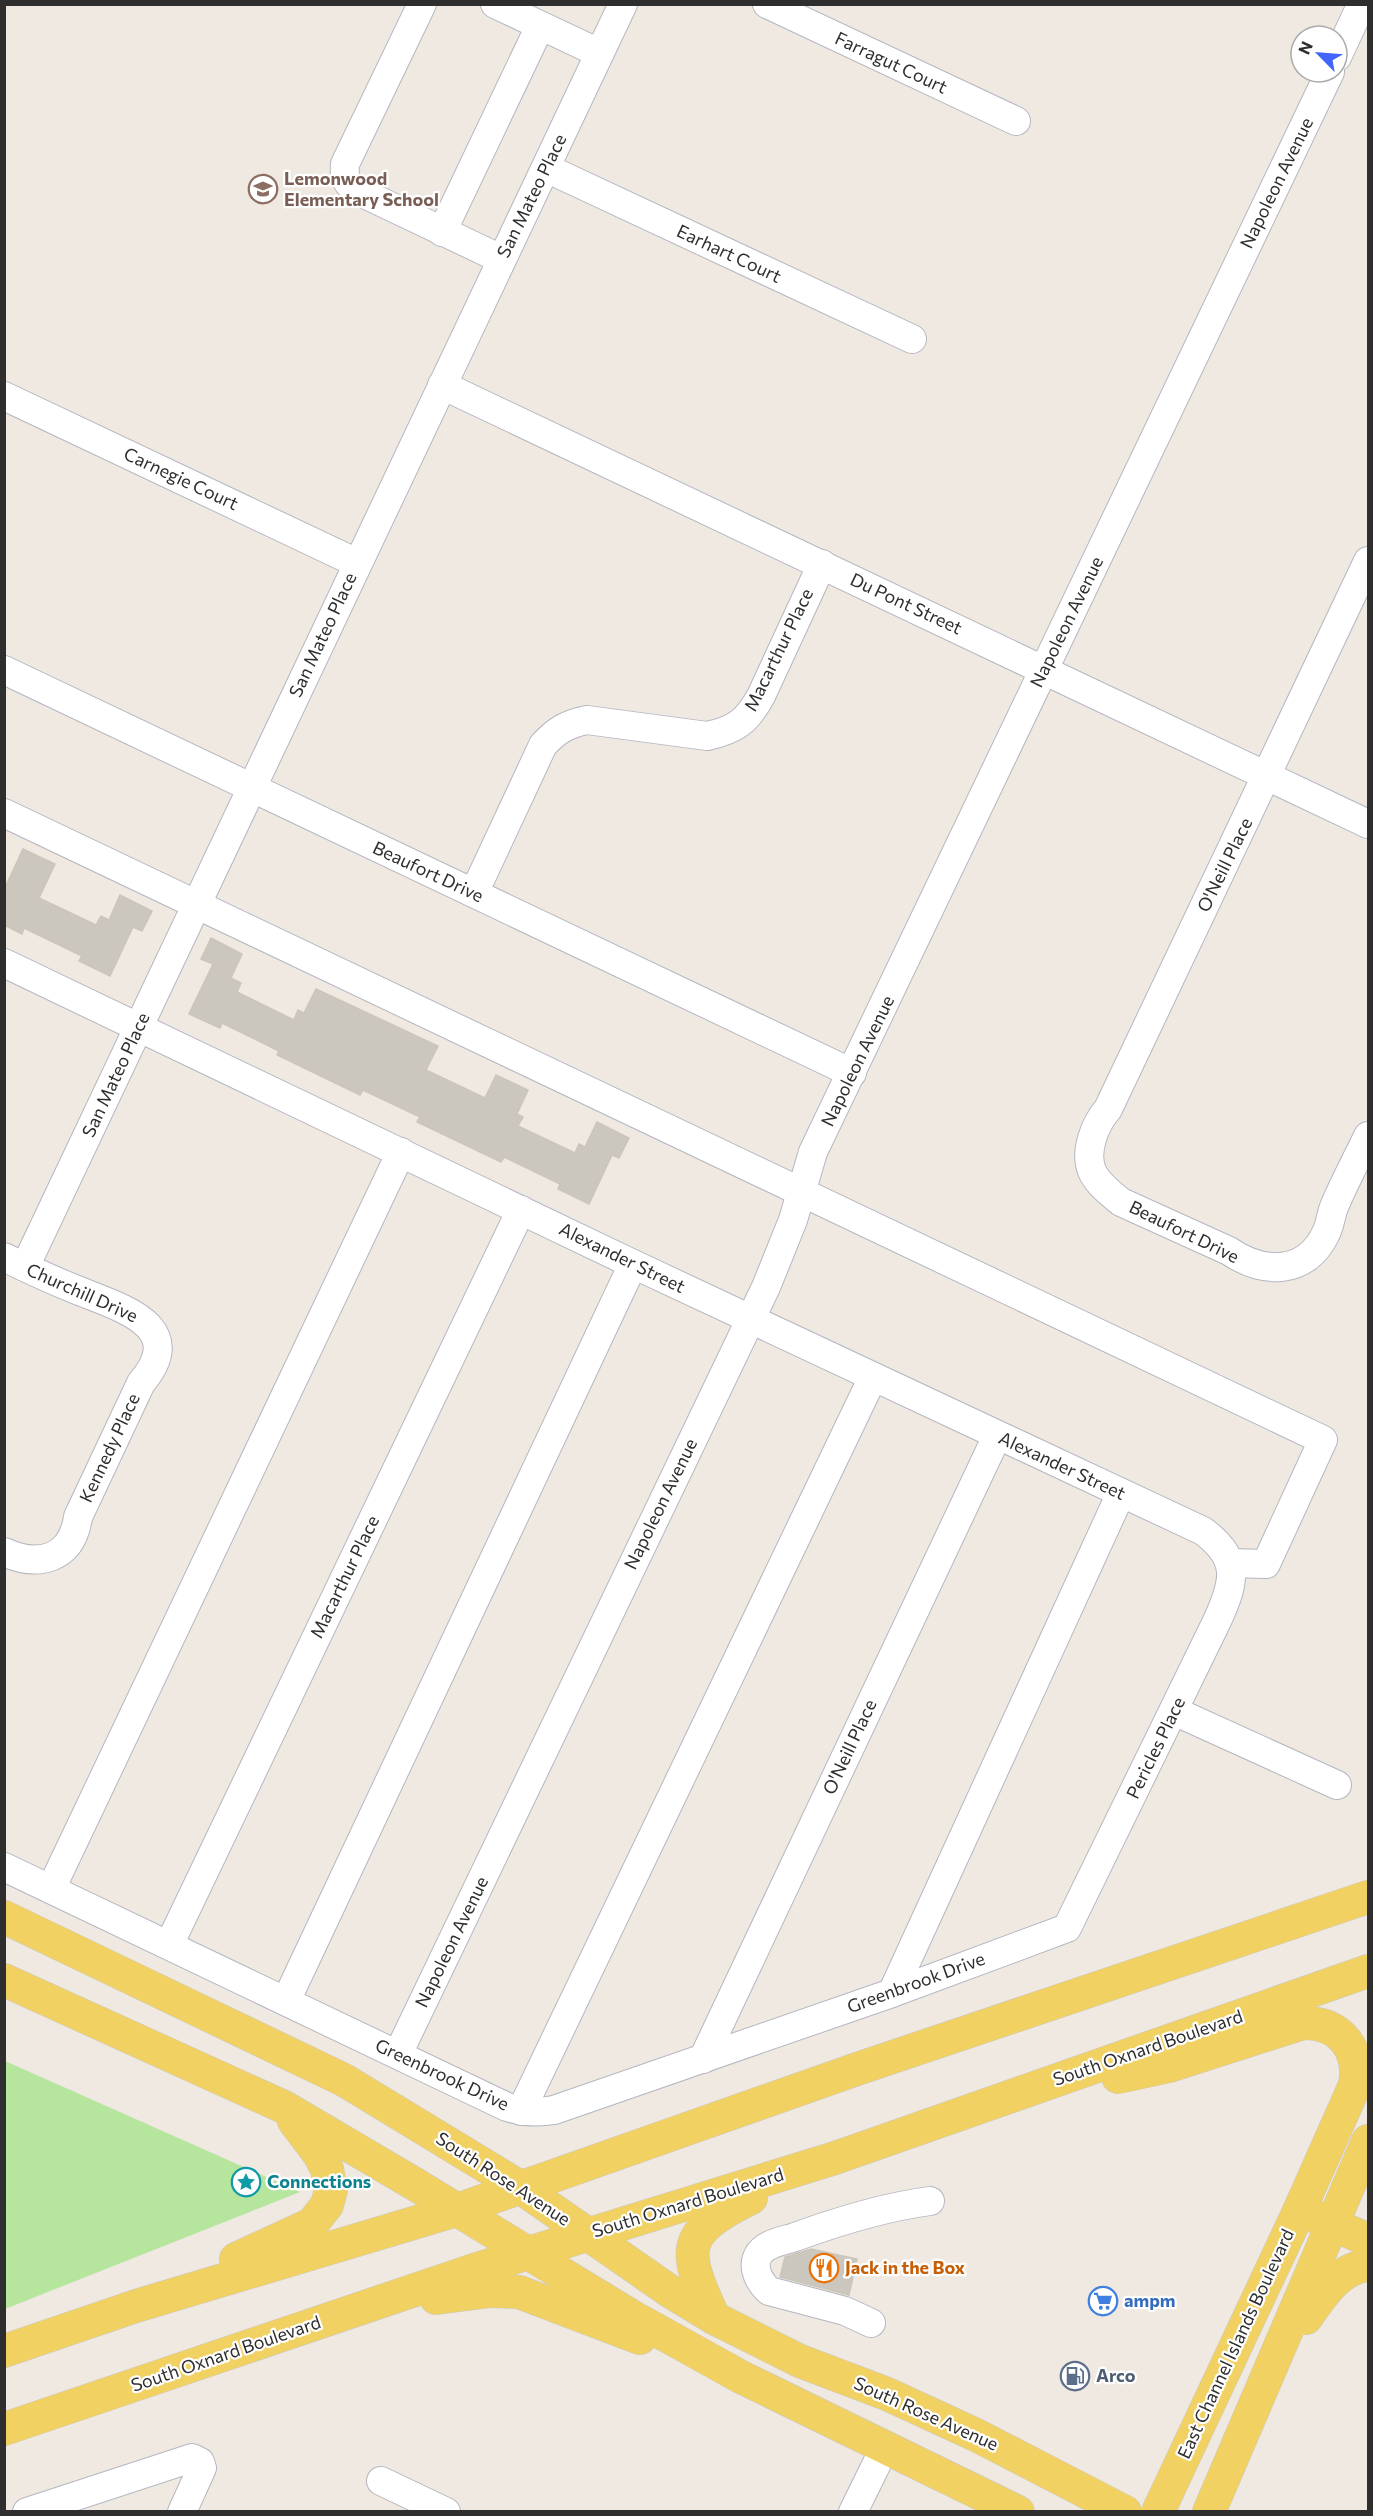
<svg xmlns="http://www.w3.org/2000/svg" width="1373" height="2516" font-family="Commissioner,sans-serif">
  <style>
    .green { fill: #b6e59e }
    .building { fill: #cbc7bf; stroke: #cbc5ba; stroke-width: 1.5 }
    .lines { fill: none; stroke-linecap: round; stroke-linejoin: round }
    .minor-casing { stroke: #b4b7c1; stroke-width: 30 }
    .major-casing { stroke: #c9c9c9; stroke-width: 34 }
    .minor { stroke: #fff; stroke-width: 28 }
    .major { stroke: #f2d163; stroke-width: 33 }
    .labels { text-anchor: middle; stroke-width: 4.5; stroke-linejoin: round; paint-order: stroke }
    .street-label { font-size: 18px; fill: #2e2e2e; stroke: #fff }
    .education-label { font-size: 18px; font-weight: bold; fill: #785e54; stroke: #fff; text-anchor: start }
    .culture-label { font-size: 18px; font-weight: bold; fill: #0d838f; stroke: #fff; text-anchor: start }
    .food-label { font-size: 18px; font-weight: bold; fill: #c56008; stroke: #fff; text-anchor: start }
    .shop-label { font-size: 18px; font-weight: bold; fill: #366cbe; stroke: #fff; text-anchor: start }
    .service-label { font-size: 18px; font-weight: bold; fill: #4e5e75; stroke: #fff; text-anchor: start }
  </style>
  <rect width="100%" height="100%" fill="#efe9e1"/>
  <path class="green" d="M5 2061 300 2192 5 2309Z"/>
  <g class="building">
    <path d="M23 849 55 864 39 898 96 925 101 916 109 920 120 895 152 911 142 931 133 927 110 976 79 961 82 956 24 928 22 934 4 925V890Z"/>
    <path d="M211 938 242 954 231 978 241 983 237 992 294 1020 298 1010 304 1013 316 989 438 1046 426 1070 485 1098 496 1075 528 1090 517 1114 523 1117 518 1126 575 1153 579 1144 585 1147 597 1122 629 1138 619 1158 612 1155 589 1204 558 1189 560 1184 504 1157 501 1162 417 1122 420 1117 363 1090 360 1095 277 1055 279 1051 222 1023 220 1028 189 1014 213 964 201 959Z"/>
    <path d="M811 2249 857 2259 849 2295 780 2277 785 2257Z"/>
  </g>
  <g class="lines">
    <g class="minor-casing">
      <g id="minor">
        <path d="M422 4 345 164C344 176 345 181 354 189L501 259"/>
        <path d="M495 4 599 53"/>
        <path d="M767 4 1016 121"/>
        <path d="M1337 57 1358 12"/>
        <path d="M546 168 912 339"/>
        <path d="M442 232 540 26"/>
        <path d="M442 385 1368 824"/>
        <path d="M4 396 357 563"/>
        <path d="M1368 561 1108 1109C1095 1124 1084 1151 1092 1171 1097 1183 1111 1194 1121 1202L1229 1251C1263 1274 1306 1276 1326 1233 1330 1225 1331 1215 1334 1207 1344 1183 1357 1159 1368 1136"/>
        <path d="M4 670 852 1073"/>
        <path d="M4 813 1323 1440 1266 1564 1230 1563"/>
        <path d="M474 893 543 745C557 730 567 724 587 720L707 736C736 730 747 721 761 696L822 564"/>
        <path d="M4 963 633 1264 1203 1531C1241 1559 1235 1582 1217 1621L1067 1928 892 1993 554 2110C537 2113 523 2112 507 2107L4 1867"/>
        <path d="M4 1257C28 1269 52 1280 77 1290 117 1307 191 1325 141 1383L78 1517C72 1559 39 1568 4 1552"/>
        <path d="M25 1267 623 4"/>
        <path d="M1174 1711 1337 1785"/>
        <path d="M51 1889 401 1152"/>
        <path d="M169 1945 521 1210"/>
        <path d="M892 1993 1121 1493"/>
        <path d="M286 2001 633 1264"/>
        <path d="M398 2054 766 1287 793 1220 813 1152 1330 72"/>
        <path d="M703 2059 997 1436"/>
        <path d="M521 2111 873 1377"/>
        <path d="M871 2323 845 2311 769 2291C757 2280 748 2260 765 2248 773 2242 786 2240 795 2237 839 2221 884 2207 930 2201"/>
        <path d="M381 2481 446 2512"/>
        <path d="M27 2512 192 2458 200 2462 202 2468 182 2512"/>
        <path d="M853 2512 885 2447"/>
      </g>
    </g>
    <g class="major-casing">
      <g id="major">
        <path d="M4 1917 344 2080 520 2187 671 2292 714 2318 800 2361 887 2394 976 2435 1125 2512"/>
        <path d="M4 1980 284 2107 418 2186 633 2317 741 2377 1018 2512"/>
        <path d="M1118 2077 1169 2066 1303 2023C1340 2022 1361 2049 1355 2085L1300 2209 1158 2512"/>
        <path d="M1312 2215 1368 2240"/>
        <path d="M236 2259 312 2224 327 2205 331 2190 327 2169 319 2154 294 2121"/>
        <path d="M436 2298 490 2291 519 2292 640 2338"/>
        <path d="M714 2318C683 2250 678 2234 751 2198"/>
        <path d="M1306 2318C1323 2294 1338 2269 1368 2265"/>
        <path d="M4 2351 136 2306 457 2210 857 2069 1368 1897"/>
        <path d="M4 2429 477 2269 835 2158 1368 1971"/>
        <path d="M1209 2512 1368 2141"/>
      </g>
    </g>
    <use href="#minor" class="minor"/>
    <use href="#major" class="major"/>
  </g>
  <defs>
    <g id="school-ring" transform="scale(1.5)"><circle r="9.5" fill="#fff" stroke="#8d6e63" stroke-width="1.5"/><path d="M0-5L7-2L0 1L-7-2ZM-4 1L0 2.5L4 1V4Q0 6-4 4Z" fill="#8d6e63"/></g>
    <g id="sight-ring" transform="scale(1.5)"><circle r="9.5" fill="#fff" stroke="#0f9aa8" stroke-width="1.5"/><path d="M0-6L1.8-2.2L6-1.7L2.9 1.2L3.7 5.4L0 3.3L-3.7 5.4L-2.9 1.2L-6-1.7L-1.8-2.2Z" fill="#0f9aa8"/></g>
    <g id="restaurant-ring" transform="scale(1.5)"><circle r="9.5" fill="#fff" stroke="#e8710a" stroke-width="1.5"/><path d="M-5-6h1v4h1v-4h1v4h1v-4h1v5L-1.5 .5V6h-2V.5L-5-1ZM5-6V6H3V1.5H1.5Q1.5-4 5-6Z" fill="#e8710a"/></g>
    <g id="supermarket-ring" transform="scale(1.5)"><circle r="9.5" fill="#fff" stroke="#3f7fe0" stroke-width="1.5"/><path d="M-6-5.5h2.5l.6 2H6L4.5 2H-2.5L-4.4-4H-6ZM-1.5 3.2a1.3 1.3 0 1 0 .1 0ZM3 3.2a1.3 1.3 0 1 0 .1 0Z" fill="#3f7fe0"/></g>
    <g id="fuel-ring" transform="scale(1.5)"><circle r="9.5" fill="#fff" stroke="#5c6f8a" stroke-width="1.5"/><path d="M-5.5-6h7V0h2V4h1.3V-2.5L3-4.5l.8-.8L6-3V5H2.5V1h-1V6h-7ZM-4.2-4.7v3.2H.2V-4.7Z" fill="#5c6f8a"/></g>
  </defs>
  <g fill-rule="evenodd">
    <use href="#school-ring" x="263" y="189"/>
    <use href="#sight-ring" x="246" y="2182"/>
    <use href="#restaurant-ring" x="824" y="2268"/>
    <use href="#supermarket-ring" x="1103" y="2301"/>
    <use href="#fuel-ring" x="1075" y="2376"/>
  </g>
  <g class="labels">
    <g class="street-label">
      <text transform="translate(891 63) rotate(25)" y="6">Farragut Court</text>
      <text transform="translate(1277 183) rotate(-64)" y="6">Napoleon Avenue</text>
      <text transform="translate(532 196) rotate(-64)" y="6">San Mateo Place</text>
      <text transform="translate(729 254) rotate(25)" y="6">Earhart Court</text>
      <text transform="translate(181 479) rotate(25)" y="6">Carnegie Court</text>
      <text transform="translate(906 604) rotate(25)" y="6">Du Pont Street</text>
      <text transform="translate(1067 622) rotate(-64)" y="6">Napoleon Avenue</text>
      <text transform="translate(323 635) rotate(-65)" y="6">San Mateo Place</text>
      <text transform="translate(779 650) rotate(-64)" y="6">Macarthur Place</text>
      <text transform="translate(1225 865) rotate(-64)" y="6">O'Neill Place</text>
      <text transform="translate(428 872) rotate(25)" y="6">Beaufort Drive</text>
      <text transform="translate(858 1061) rotate(-64)" y="6">Napoleon Avenue</text>
      <text transform="translate(116 1075) rotate(-65)" y="6">San Mateo Place</text>
      <text transform="translate(1184 1232) rotate(26)" y="6">Beaufort Drive</text>
      <text transform="translate(622 1258) rotate(26)" y="6">Alexander Street</text>
      <text transform="translate(82 1293) rotate(24)" y="6">Churchill Drive</text>
      <text transform="translate(110 1448) rotate(-65)" y="6">Kennedy Place</text>
      <text transform="translate(1062 1466) rotate(25)" y="6">Alexander Street</text>
      <text transform="translate(661 1504) rotate(-64)" y="6">Napoleon Avenue</text>
      <text transform="translate(345 1577) rotate(-64)" y="6">Macarthur Place</text>
      <text transform="translate(850 1747) rotate(-65)" y="6">O'Neill Place</text>
      <text transform="translate(1156 1748) rotate(-64)" y="6">Pericles Place</text>
      <text transform="translate(452 1942) rotate(-64)" y="6">Napoleon Avenue</text>
      <text transform="translate(916 1983) rotate(-20)" y="6">Greenbrook Drive</text>
      <text transform="translate(1148 2048) rotate(-19)" y="6">South Oxnard Boulevard</text>
      <text transform="translate(442 2075) rotate(25)" y="6">Greenbrook Drive</text>
      <text transform="translate(503 2179) rotate(33)" y="6">South Rose Avenue</text>
      <text transform="translate(688 2203) rotate(-17)" y="6">South Oxnard Boulevard</text>
      <text transform="translate(1236 2344) rotate(-65)" y="6">East Channel Islands Boulevard</text>
      <text transform="translate(226 2354) rotate(-19)" y="6">South Oxnard Boulevard</text>
      <text transform="translate(926 2414) rotate(24)" y="6">South Rose Avenue</text>
    </g>
    <g class="education-label">
      <text x="284" y="185">Lemonwood<tspan x="284" dy="21">Elementary School</tspan></text>
    </g>
    <g class="culture-label">
      <text x="267" y="2188">Connections</text>
    </g>
    <g class="food-label">
      <text x="845" y="2274">Jack in the Box</text>
    </g>
    <g class="shop-label">
      <text x="1124" y="2307">ampm</text>
    </g>
    <g class="service-label">
      <text x="1096" y="2382">Arco</text>
    </g>
  </g>
  <rect width="1373" height="2516" fill="none" stroke="#2e2e2e" stroke-width="12"/>
  <g transform="translate(1319 54) rotate(295)"><circle r="28" fill="#ffffff" stroke="#ababab" stroke-width="1.5"/>
  <path d="M0-4.5L10 22L0 15L-10 22Z" fill="#4264fb"/>
  <text y="-9" font-size="16" font-weight="bold" text-anchor="middle" fill="#2e2e2e">N</text>
  </g>
</svg>
